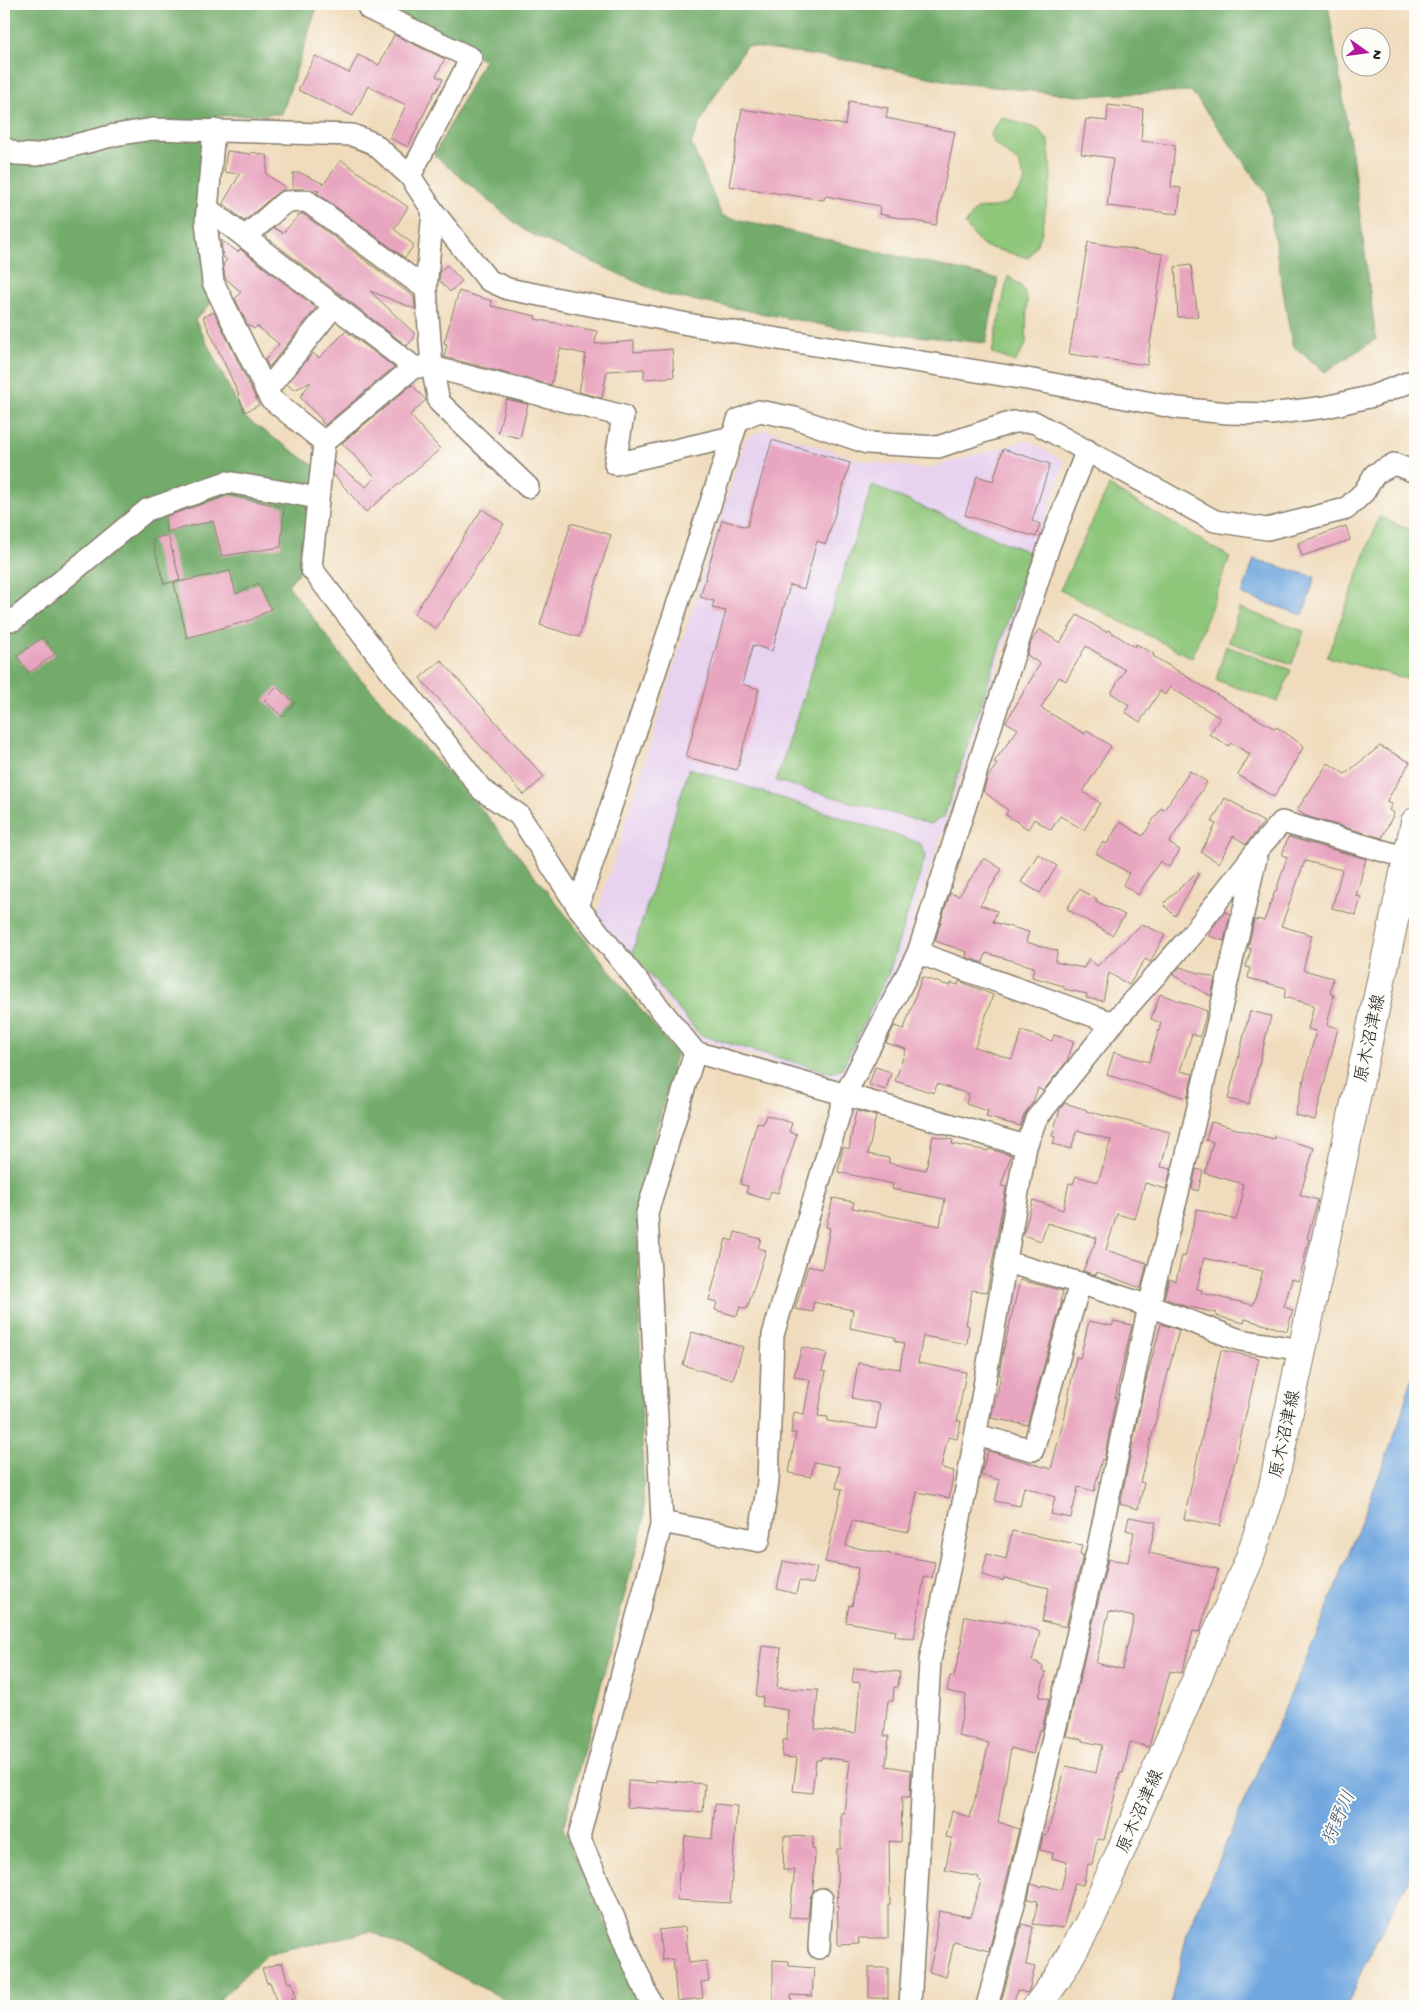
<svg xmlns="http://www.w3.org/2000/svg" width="1419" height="2010" font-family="'Gochi Hand','Klee One',sans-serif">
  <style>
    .built { fill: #e7d2ef }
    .green { fill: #8ec67a; stroke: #55714b }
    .forest { fill: #72ab6a; stroke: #476443 }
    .water { fill: #71a7df; stroke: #46627e }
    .building { fill: #e8a5bf; fill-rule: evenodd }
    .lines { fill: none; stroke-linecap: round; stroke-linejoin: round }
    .minor-casing { stroke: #867c6c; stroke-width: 24 }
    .major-casing { stroke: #867c6c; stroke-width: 30 }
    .minor { stroke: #fff; stroke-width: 21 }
    .major { stroke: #fff; stroke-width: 28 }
    .labels { text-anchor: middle; stroke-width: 4; stroke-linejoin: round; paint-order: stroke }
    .street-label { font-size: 18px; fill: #1c1c1c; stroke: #fdfcf7 }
    .water-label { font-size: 19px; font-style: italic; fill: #425b74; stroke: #fdfcf7 }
  </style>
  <rect width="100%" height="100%" fill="#fdfcf7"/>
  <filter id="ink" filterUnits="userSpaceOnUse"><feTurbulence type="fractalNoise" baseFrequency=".02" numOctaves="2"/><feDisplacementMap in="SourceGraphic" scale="10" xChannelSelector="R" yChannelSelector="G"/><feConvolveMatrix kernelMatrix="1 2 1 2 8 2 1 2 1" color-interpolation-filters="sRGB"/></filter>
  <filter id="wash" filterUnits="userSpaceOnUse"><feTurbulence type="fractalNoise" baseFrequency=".0096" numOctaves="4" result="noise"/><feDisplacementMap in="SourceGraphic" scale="20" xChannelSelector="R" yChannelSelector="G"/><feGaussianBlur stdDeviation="1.12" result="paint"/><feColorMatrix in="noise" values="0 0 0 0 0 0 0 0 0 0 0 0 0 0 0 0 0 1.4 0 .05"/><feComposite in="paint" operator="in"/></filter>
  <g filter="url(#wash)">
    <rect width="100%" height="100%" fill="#f0dcbc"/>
    <path class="built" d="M764 429 864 461 926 469 1027 440 1065 462 896 973 845 1073 833 1080 698 1039 601 928 597 914 745 439Z"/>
    <g class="green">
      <path d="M1001 117 1038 129 1049 142 1051 178 1041 236 1029 258 983 246 965 225 976 209C1005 206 1010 207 1025 181L1019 163 994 143 990 135Z"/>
      <path d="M1008 276 1022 287 1027 299 1026 344 1015 362 992 353Z"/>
      <path d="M872 485 1030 553 944 817 930 824 776 781Z"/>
      <path d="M1109 486 1230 557 1192 658 1060 590Z"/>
      <path d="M1379 517 1415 532V681L1327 657Z"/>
      <path d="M1239 608 1304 631 1292 664 1229 642Z"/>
      <path d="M1226 646 1291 670 1278 702 1216 680Z"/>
      <path d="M689 768 920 843 926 855 889 972 842 1068 832 1073 700 1035 632 954Z"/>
    </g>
    <g class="forest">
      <path d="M4 4H318L282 114 214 116 201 219 214 300 195 320 244 417 317 468 305 565 288 585 350 667 484 812 676 1054 637 1207 644 1521 563 1829 640 1999 627 2006H518L371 1931 266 1955 221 1998V2006H4Z"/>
      <path d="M346 4H1328L1352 154 1376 339 1325 372 1292 345 1267 194 1191 91 1079 96 957 83 858 62 746 46 708 107 691 143 722 216 998 279 986 343 839 328 665 295 525 231 434 155 484 60C437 42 393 19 346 4Z"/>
    </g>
    <g class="water">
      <path d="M1254 559 1315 577 1303 615 1242 595Z"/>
      <path d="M1415 1367V1865L1361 1972 1347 2006H1167L1172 2001 1187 1933 1322 1622 1397 1429Z"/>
    </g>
    <g id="blocks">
      <g class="building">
        <path d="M394 35 445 59 436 76 443 79 436 92 435 91 408 147 390 138 406 105 368 86 353 116 298 90 315 56 349 73 358 55 379 65Z"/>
        <path d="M849 101 888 108 886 118 955 132 936 225 879 214 880 206 825 196 824 200 729 186 742 109 845 125Z"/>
        <path d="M1108 105 1143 109 1141 141 1175 145 1171 187 1181 188 1178 214 1107 206 1113 158 1081 154 1086 119 1107 121Z"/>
        <path d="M227 151 251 154 252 152 268 156 266 174 286 188 277 193 244 221 223 203 240 174 224 172Z"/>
        <path d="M341 160 408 207 394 229 414 245 405 258 317 193 319 191 306 189H293V173H301L324 184Z"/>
        <path d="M300 214H303L414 297 415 309 370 291 414 333V338L407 346 265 236 274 228 283 233Z"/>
        <path d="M221 240 238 252 240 249 316 308 269 367 265 360 279 344 257 326 254 329 247 324 235 299 241 292 225 278 223 264 227 260 223 257Z"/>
        <path d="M1088 242 1163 254 1147 365 1069 354Z"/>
        <path d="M447 265 462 281 450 292 439 280 440 271Z"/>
        <path d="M1191 265 1198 317H1178L1175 267Z"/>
        <path d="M459 291 492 301 491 306 536 316 535 319 597 331 595 344 634 341V352L672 349 674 377 644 379V369L607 371 602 398 579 392 586 354 560 349 551 385 444 357 447 344 444 343Z"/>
        <path d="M214 312 259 405 245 412 238 395H239L203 317Z"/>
        <path d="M346 331 394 367 325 425 321 421 322 420 300 397 311 382 294 390 287 384 313 353 319 358Z"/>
        <path d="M412 385 426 400 410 415 440 449 366 512 333 474 334 462 366 487 375 477 342 443Z"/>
        <path d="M506 399 528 404 520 438 498 433Z"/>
        <path d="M772 440 850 463 826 544 817 541 804 589 790 585 772 651 753 645 742 684 759 689 737 770 686 757 726 611 712 608 714 601 700 597 722 520 747 527Z"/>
        <path d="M1003 449 1050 464 1032 521 1040 524 1036 537 965 515 977 476 993 481Z"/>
        <path d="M228 495 284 507 281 547 222 556 213 521 166 532 165 517Z"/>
        <path d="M482 509 504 524 436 629 414 614Z"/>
        <path d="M571 523 611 535 579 637 540 625Z"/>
        <path d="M1346 526 1350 540 1302 556 1298 543Z"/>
        <path d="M168 535 180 580 164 584 152 539Z"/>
        <path d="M230 571 236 594 258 583 271 609 251 620 187 638 174 583Z"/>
        <path d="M1077 615 1106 632 1108 630 1135 647 1136 644 1154 654 1153 656 1229 702 1275 729 1277 727 1304 746 1274 797 1238 775 1250 754 1231 743 1229 746 1209 734 1220 718 1170 687 1165 695 1160 691 1140 722 1125 712 1129 705 1111 693 1125 670 1086 646 1066 681 1059 677 1041 708 1085 734 1087 730 1111 746 1083 792 1100 803 1084 830 1060 816 1051 830 1034 819 1028 829 1006 815 1008 810 983 791 988 777 997 764 994 762 1018 729 1006 722 1040 664 1027 655 1031 642 1039 629 1060 643Z"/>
        <path d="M43 637 55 654 29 673 17 656Z"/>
        <path d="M441 660 544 777 524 795 420 678Z"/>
        <path d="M277 687 295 703 283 717 264 700Z"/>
        <path d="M1380 746 1410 762 1386 802 1392 804 1389 810 1394 813 1382 838 1306 816 1297 810 1328 763 1345 774Z"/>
        <path d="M1190 771 1207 782 1169 843 1180 850 1169 867 1160 861 1138 895 1123 885 1129 873 1096 853 1103 842 1107 844 1120 822 1143 836 1161 808 1164 810Z"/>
        <path d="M1225 798 1243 808 1242 810 1264 822 1246 844 1233 836 1219 863 1201 852 1216 824 1212 822Z"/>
        <path d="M1288 837 1366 859 1356 896 1361 897 1356 915 1332 908 1342 870 1305 861 1281 926 1312 935 1303 970 1333 978 1330 993 1334 995 1327 1025 1338 1028 1315 1120 1295 1115 1316 1031 1308 1029 1314 1005 1284 997 1286 988 1248 978 1250 968 1246 967 1251 949 1248 948 1254 920 1257 921V919L1264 921 1275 891H1276L1287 857 1282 855Z"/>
        <path d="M1038 854 1057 866 1040 893 1021 882Z"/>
        <path d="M984 858 1002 869 980 905 997 911 993 922 1029 932 1026 942 1058 951 1055 962 1084 968 1089 958 1097 966 1142 924 1165 935 1150 962 1145 959 1129 985 1109 973 1103 1001 1086 998 1087 994 1064 989V986L1032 977 1034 967 986 953 983 963 966 957 967 952 935 941 950 893 959 896Z"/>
        <path d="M1197 872 1199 874 1175 916 1163 904Z"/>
        <path d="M1079 889 1097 899 1096 901 1125 915 1112 935 1067 909Z"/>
        <path d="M1225 912 1230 914 1224 941 1209 936 1210 931Z"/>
        <path d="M1180 967 1215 978 1211 996 1173 975Z"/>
        <path d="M922 977 950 986 951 983 958 985 959 981 993 995 975 1047 1012 1059 1022 1031 1052 1041 1054 1035 1074 1041 1067 1061 1043 1091 1038 1088 1033 1102 1024 1114 1020 1126 986 1117 988 1111 966 1104 969 1094 937 1084 934 1093 895 1081 906 1049 886 1043 894 1026 904 1029Z"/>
        <path d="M1160 994 1207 1011 1200 1037 1192 1034 1180 1071 1193 1074 1187 1098 1107 1075 1114 1052 1149 1062 1161 1023 1151 1019Z"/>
        <path d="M1250 1011 1271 1016 1249 1104 1228 1099Z"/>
        <path d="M875 1067 891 1072 886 1090 869 1085Z"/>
        <path d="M1065 1103 1087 1110 1086 1111 1170 1132 1161 1167 1171 1169 1166 1189 1145 1183 1135 1219 1117 1214 1106 1250 1147 1263 1141 1288 1097 1272 1096 1275 1083 1271 1097 1238 1047 1223 1041 1241 1023 1235 1033 1200 1063 1210 1069 1183 1073 1184 1076 1176 1098 1182 1111 1140 1077 1130 1071 1149 1053 1144 1055 1137 1052 1136 1060 1109Z"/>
        <path d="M856 1111 876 1116 868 1154 889 1158V1163L926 1170 933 1136 953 1140 952 1144 988 1151 989 1149 1011 1155 1001 1186 1006 1187 987 1292 972 1290 966 1325 969 1326 967 1344 923 1336 918 1363 966 1372 957 1421H961L957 1439 948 1437 941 1468 954 1471 949 1498 917 1492 909 1532 852 1521 846 1546 935 1562 932 1578 924 1577 914 1639 895 1636 896 1631 846 1622 849 1605 852 1606 858 1568 825 1562 842 1489 836 1488 840 1467 814 1462 811 1477 789 1473 796 1433H791L794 1412 804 1414 810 1380 794 1376 802 1347 827 1353 822 1371 826 1372 818 1416 828 1417V1421L876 1429 880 1404 852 1398 858 1363 900 1369 904 1343 895 1341V1337L850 1328 853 1310 813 1302V1312L795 1309 808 1266 822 1269 830 1228 826 1227 833 1198 854 1202 852 1208 940 1226 945 1199 892 1189 893 1184 838 1172 843 1147 849 1149Z"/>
        <path d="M766 1115 792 1123 789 1132 797 1134 778 1193 771 1191 768 1200 746 1193 748 1186 740 1184 757 1122 763 1124Z"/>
        <path d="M1211 1122 1274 1139V1136L1314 1148 1300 1195 1318 1200 1307 1238 1309 1239 1299 1281 1292 1279 1284 1307 1293 1310 1287 1331 1245 1319 1244 1323 1216 1316V1313L1185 1306 1164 1298 1169 1279 1176 1281 1182 1256 1185 1257 1197 1209 1236 1220 1243 1194 1241 1193 1243 1184 1205 1173 1213 1142 1206 1140ZM1204 1258 1263 1271 1253 1305 1201 1293 1202 1290 1197 1289Z"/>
        <path d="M1196 1169 1203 1171 1198 1191 1192 1189Z"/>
        <path d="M735 1232 761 1239 758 1248 766 1250 747 1309 740 1307 737 1316 715 1310 717 1302 709 1300 726 1239 733 1241Z"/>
        <path d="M1020 1280 1063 1291 1060 1301H1062L1027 1425 991 1418 1001 1376 999 1375 1003 1352Z"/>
        <path d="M1089 1321 1112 1326 1114 1321 1132 1325 1115 1398H1116L1104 1460 1102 1459 1094 1491 1078 1487 1071 1518 1051 1514 1055 1497 1024 1487 1020 1506 995 1501 1000 1480 981 1475 988 1451 1051 1469 1065 1415 1076 1357 1080 1358Z"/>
        <path d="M1161 1324 1179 1330 1140 1482 1144 1483 1138 1509 1120 1504 1145 1384Z"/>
        <path d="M692 1332 743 1347 733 1380 683 1365Z"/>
        <path d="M1221 1350 1259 1358 1220 1526 1184 1519Z"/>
        <path d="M1129 1517 1156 1522 1149 1553 1218 1569 1213 1590 1211 1589 1200 1632 1193 1631 1182 1673 1170 1671 1149 1747 1130 1742 1123 1773H1120L1104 1840 1097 1839 1092 1865 1088 1864 1083 1885 1075 1883 1063 1928 1033 1924 1038 1901 1028 1899 1031 1884 1042 1887 1043 1885 1061 1890 1067 1862 1052 1858 1053 1853 1040 1850 1043 1835 1047 1836 1066 1766 1096 1773 1102 1745 1082 1741V1739L1066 1736 1108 1559 1128 1562 1134 1532 1126 1530ZM1109 1611 1134 1617 1122 1669 1096 1663Z"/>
        <path d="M1012 1531 1082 1545 1080 1554 1083 1555 1066 1627 1042 1621 1049 1588 1004 1578 1003 1581 982 1575 987 1554 1006 1559Z"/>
        <path d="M783 1561 817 1568 813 1584 799 1581 796 1594 777 1589Z"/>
        <path d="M965 1616 1004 1623V1621L1040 1631 1032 1661 1039 1663V1665L1043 1666 1042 1671 1046 1672 1039 1697 1049 1699 1042 1730H1039L1033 1754 1011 1748 998 1822 1019 1829 989 1951 954 1942 946 1977 929 1972 937 1938 935 1937 939 1911 970 1917 981 1881 978 1880 979 1877 945 1870 952 1838 946 1837 952 1811 970 1818 989 1743 958 1736 966 1695 947 1691 950 1676 954 1677 963 1638H961Z"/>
        <path d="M762 1646 781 1648 777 1688 818 1690 815 1729 856 1733 860 1683 852 1682 854 1668 900 1672 898 1687H894L893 1701H888L884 1736H889L886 1766 911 1770 910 1797H902L901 1842 889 1841 890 1905H888V1938H858L859 1944 838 1945 837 1849H841V1813H844L850 1761 821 1757V1760H816L812 1793 793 1791 797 1758 782 1757 783 1740H787L788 1710 762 1706 763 1697 756 1696Z"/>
        <path d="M657 1780 705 1784 703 1812 627 1807 628 1781 657 1783Z"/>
        <path d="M715 1804 737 1806 730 1903 677 1900 679 1871 681 1872 685 1836 712 1839Z"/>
        <path d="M784 1836 813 1837 812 1849H815L813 1891 810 1898 808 1918 789 1917 795 1870H783Z"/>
        <path d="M1022 1924 1033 1927 1026 1965 1035 1967 1029 1990 1027 1993 1017 1990 1013 2006H1000Z"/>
        <path d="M685 1927 689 1963 706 1961 709 1981 701 1982 703 1998 677 2001 673 1959 662 1960 659 1930Z"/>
        <path d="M773 1960 789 1961V1966L814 1968 812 1996 791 1995 792 2006H773Z"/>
        <path d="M282 1962 288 1983 292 1982 296 1997 292 1998 294 2006H278L270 1982 267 1983 262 1969Z"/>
        <rect x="869" y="1968" width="19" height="30"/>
      </g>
    </g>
  </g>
  <g filter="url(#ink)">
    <use href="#blocks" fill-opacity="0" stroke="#867c6c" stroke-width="1"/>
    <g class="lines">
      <g class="minor-casing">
        <g id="minor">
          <path d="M369 9 471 58 410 176"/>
          <path d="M214 130 206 222 213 282 270 398 324 442 311 568 482 790 519 815 578 907"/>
          <path d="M4 148 16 154 36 155 115 135 153 129 352 135 373 143 410 176 433 211 488 280 508 289 698 326 1033 380 1177 408 1228 413 1270 414 1326 407 1373 396 1415 380"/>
          <path d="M207 208 414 367H432L439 402 528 487"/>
          <path d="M433 211 426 289 432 367 623 416 615 464 732 437"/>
          <path d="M245 237 285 202 307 201 426 289"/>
          <path d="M266 391 334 306"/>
          <path d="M324 442 414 367"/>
          <path d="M14 620 147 510 227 482 318 498"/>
          <path d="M918 953 1113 1023"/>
          <path d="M1026 1146 695 1052 578 907 738 420 759 411 795 418 867 443 938 447 1013 422H1034L1215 521 1267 529 1346 509 1364 492 1375 474 1394 464 1415 472"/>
          <path d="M1006 1262 1080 1283 1149 1306 1240 1340 1302 1350"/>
          <path d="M976 1435 1033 1450 1080 1283"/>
          <path d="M662 1522 759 1541 768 1482 773 1335 845 1095 918 953 1049 546 1087 450"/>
          <path d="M819 1948 822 1899"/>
          <path d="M652 2006 579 1837 662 1522 647 1213 695 1052"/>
          <path d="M910 2006 930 1661 966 1489 1026 1146 1036 1119 1113 1023 1189 938 1257 850 1282 822 1408 858"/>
          <path d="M987 2006 1014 1904 1098 1547 1149 1306 1177 1197 1256 858"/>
        </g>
      </g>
      <g class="major-casing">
        <path id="major" d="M1037 2006 1057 1979 1089 1923 1249 1560 1272 1491 1415 822"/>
      </g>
      <use href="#minor" class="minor"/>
      <use href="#major" class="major"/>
    </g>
  </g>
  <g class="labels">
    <g class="street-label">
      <text transform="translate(1369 1038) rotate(-78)" y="6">原木沼津線</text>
      <text transform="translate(1284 1434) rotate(-78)" y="6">原木沼津線</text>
      <text transform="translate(1139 1811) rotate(-66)" y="6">原木沼津線</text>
    </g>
    <g class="water-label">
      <text transform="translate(1337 1817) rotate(-66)" y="7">狩野川</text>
    </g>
  </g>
  <rect width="1419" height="2010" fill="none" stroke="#fdfcf7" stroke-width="20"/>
  <g transform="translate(1366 52) rotate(104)"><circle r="24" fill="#fdfcf7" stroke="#a3a29f"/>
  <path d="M0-4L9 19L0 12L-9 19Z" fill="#b5179e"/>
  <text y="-8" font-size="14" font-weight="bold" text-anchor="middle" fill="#1c1c1c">N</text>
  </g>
</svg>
